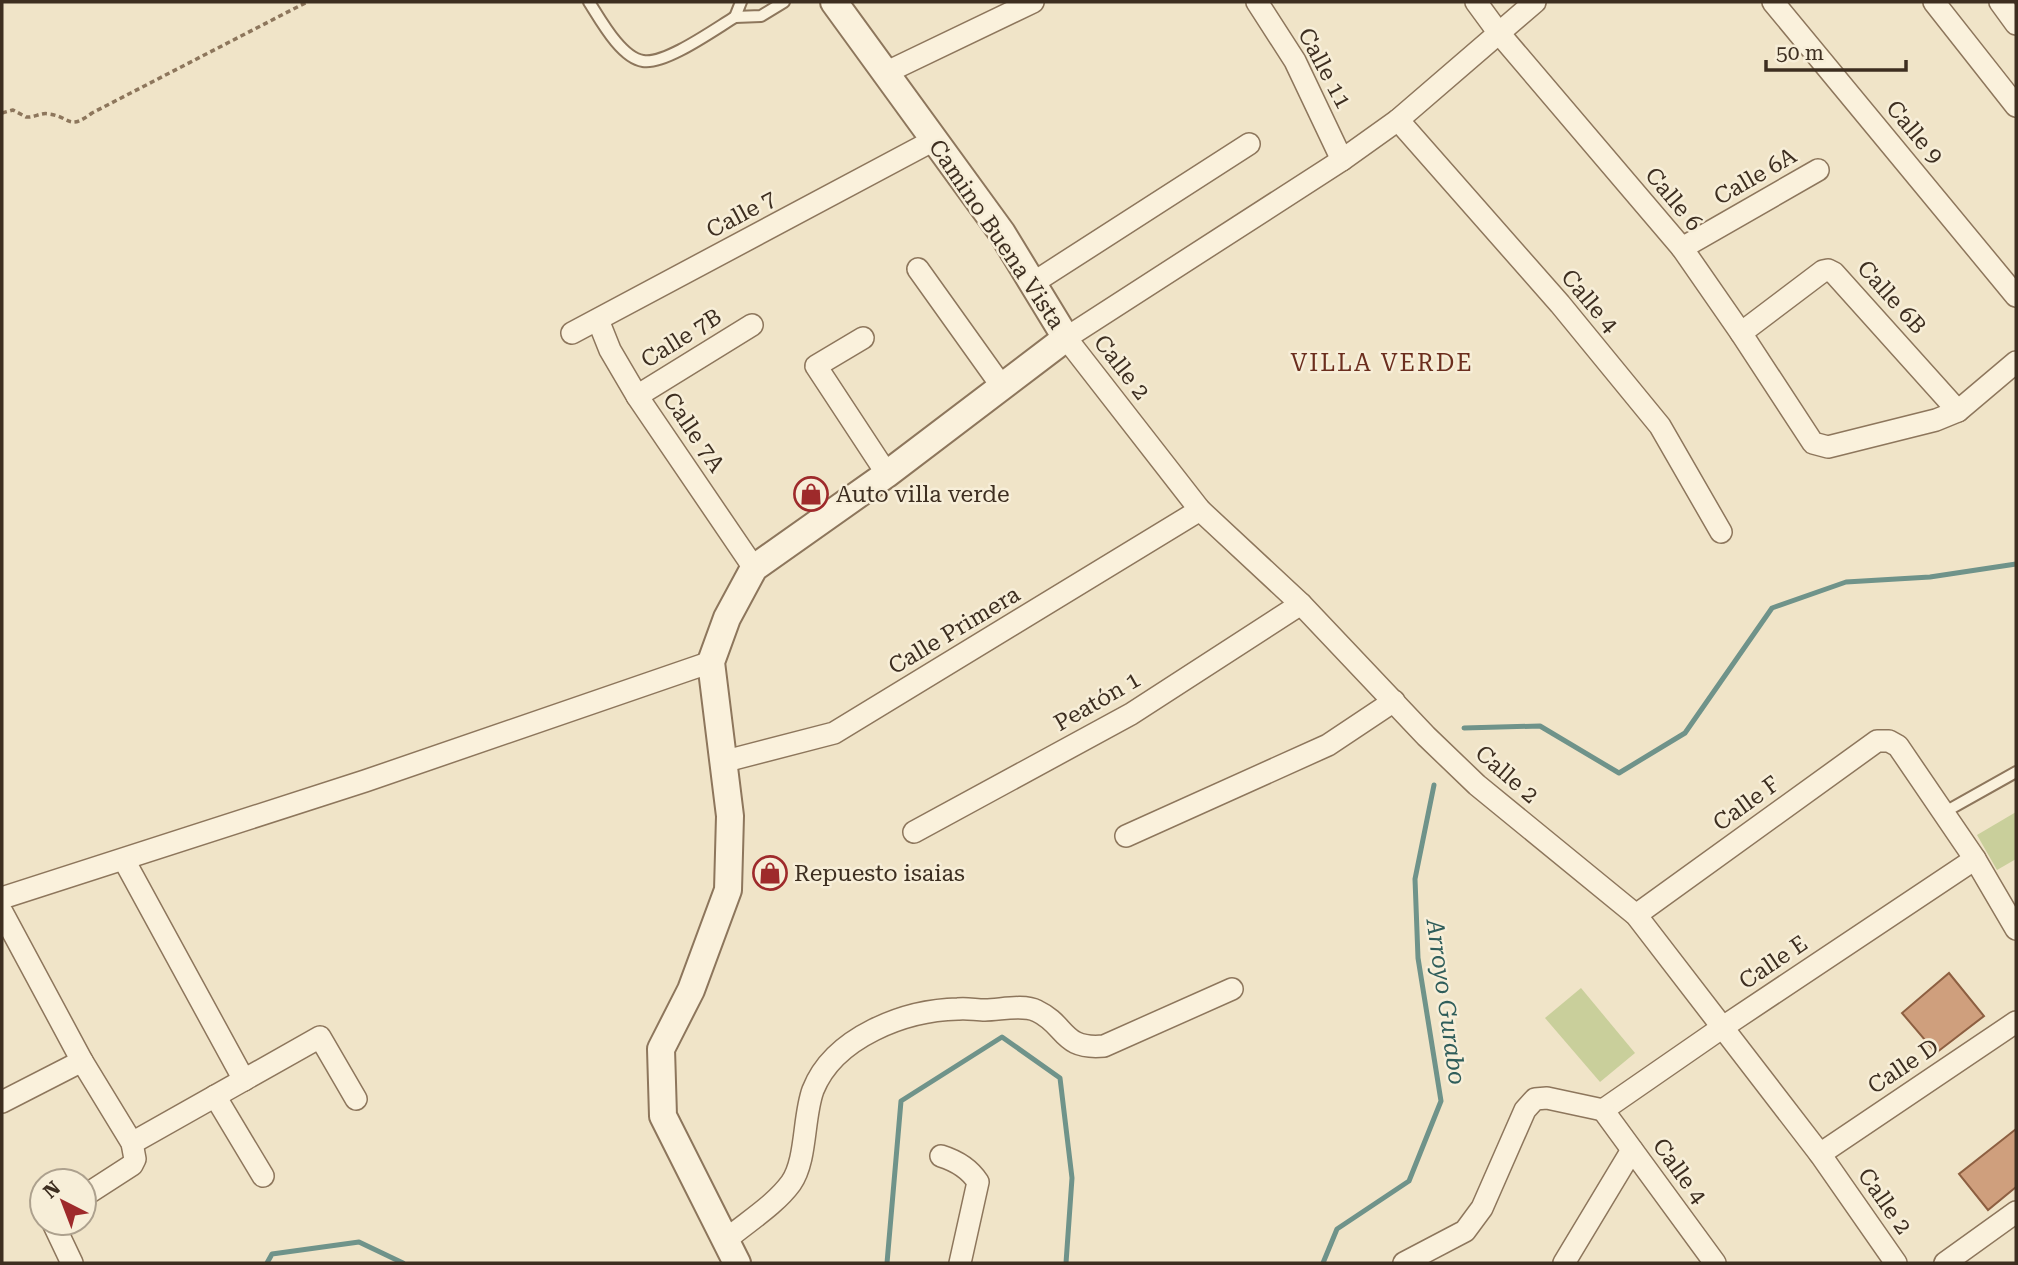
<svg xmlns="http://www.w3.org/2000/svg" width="2018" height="1265" font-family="'Roboto Serif',serif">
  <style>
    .green { fill: #c9cf9b }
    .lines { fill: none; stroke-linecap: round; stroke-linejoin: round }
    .stream { stroke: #6f938a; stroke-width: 5 }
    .building { fill: #cf9f7d; stroke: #8d5f41; stroke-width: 2 }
    .service-casing { stroke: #8d765c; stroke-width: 14 }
    .minor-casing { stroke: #8d765c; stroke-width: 24 }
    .tertiary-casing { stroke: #8d765c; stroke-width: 30 }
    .path { stroke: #8d765c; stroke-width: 3.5; stroke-dasharray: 5 3.5; stroke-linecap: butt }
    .service { stroke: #faf1dc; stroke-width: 10 }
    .minor { stroke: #faf1dc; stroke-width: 21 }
    .tertiary { stroke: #faf1dc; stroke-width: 26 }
    .labels { text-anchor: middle; stroke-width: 5; stroke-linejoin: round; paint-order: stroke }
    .street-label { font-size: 23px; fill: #3d2e20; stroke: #f7eed8 }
    .poi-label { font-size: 23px; fill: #3d2e20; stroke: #f7eed8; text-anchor: start }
    .neighbourhood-label { font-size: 24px; letter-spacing: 2px; fill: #6b2e1e; stroke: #f7eed8 }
    .water-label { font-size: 24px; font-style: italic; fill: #2f5d5a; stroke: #f7eed8 }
  </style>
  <rect width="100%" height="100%" fill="#f0e4c8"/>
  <g class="green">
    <path d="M2016 812V859L1997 870 1977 835Z"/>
    <path d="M1581 988 1635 1053 1600 1082 1545 1018Z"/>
  </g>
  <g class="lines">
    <g class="stream">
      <path d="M1464 728 1540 726 1619 773 1685 733 1772 608 1846 582 1930 577 2016 564"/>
      <path d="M267 1263 272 1254 359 1242 403 1263"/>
      <path d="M887 1263 901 1101 1002 1037 1060 1078 1072 1178 1066 1263"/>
      <path d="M1323 1263 1337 1229 1409 1181 1441 1101 1418 958 1415 879 1434 785"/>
    </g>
  </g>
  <g class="building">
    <path d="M1949 973 1984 1016 1936 1053 1902 1013Z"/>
    <path d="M2016 1129V1187L1988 1210 1959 1174Z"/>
  </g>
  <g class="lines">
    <g class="service-casing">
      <g id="service">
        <path d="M589 2C600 19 621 58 643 61 665 65 715 29 735 17"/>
        <path d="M741 2 735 17 761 16 784 2"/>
        <path d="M1943 813 2016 772"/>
      </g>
    </g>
    <g class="minor-casing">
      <g id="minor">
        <path d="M1257 2 1295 61 1342 160"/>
        <path d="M1476 2 1498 32 1682 248 1741 333 1813 443 1828 447 1936 420 1958 411 2016 362"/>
        <path d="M1535 2 1398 120 1342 160 1066 338 1200 510 1301 604 1426 736 1477 785 1636 915 1820 1154 1896 1263"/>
        <path d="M1773 2 2016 296"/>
        <path d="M1934 2 2016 106"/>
        <path d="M2000 2 2016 24"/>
        <path d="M885 73 1033 2"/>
        <path d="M1398 120 1560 304 1660 426 1721 532"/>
        <path d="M1682 248 1818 170"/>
        <path d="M918 269 1003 388"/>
        <path d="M1033 283 1249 144"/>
        <path d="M598 320 610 350 637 396 754 568"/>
        <path d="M572 333 934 140"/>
        <path d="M1741 333 1823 271 1828 270 1834 273 1958 411"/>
        <path d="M863 338 816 366 887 474"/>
        <path d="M637 396 752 325"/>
        <path d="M722 762 834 733 1200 510"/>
        <path d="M914 832 1131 714 1301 604"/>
        <path d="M1126 836 1328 745 1394 701"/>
        <path d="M124 860 244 1080"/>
        <path d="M2 898 365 781 711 662"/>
        <path d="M2 912 82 1061 132 1143 135 1159 132 1165 84 1196"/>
        <path d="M1636 915 1877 741H1889L1898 746 1975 859 2016 929"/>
        <path d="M215 1096 263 1176"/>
        <path d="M2 1102 82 1061"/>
        <path d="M1603 1110 1723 1027 1975 859"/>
        <path d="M1603 1110 1715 1263"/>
        <path d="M132 1143 320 1037 356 1099"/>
        <path d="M1820 1154 2016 1022"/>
        <path d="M941 1156C957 1161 969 1168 978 1182L960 1263"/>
        <path d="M53 1223 72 1263"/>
        <path d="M727 1239C747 1222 775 1205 791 1183 807 1160 803 1117 813 1090 834 1037 905 1010 958 1009 967 1008 976 1010 985 1010 1000 1010 1023 1004 1037 1011 1067 1025 1061 1050 1104 1046L1232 989"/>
        <path d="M1404 1263 1465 1231 1482 1208 1525 1110 1535 1099 1547 1098 1603 1110"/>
        <path d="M1564 1263 1632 1150"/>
        <path d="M1945 1263 2016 1212"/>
      </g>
    </g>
    <g class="tertiary-casing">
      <path id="tertiary" d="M737 1263 663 1116 661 1049 691 990 728 890 730 816 711 662 727 618 754 568 887 474 1066 338 1002 233 834 2"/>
    </g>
    <path class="path" d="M2 113 13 110 26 117C34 118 41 112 49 114 71 117 68 131 92 113L307 2"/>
    <use href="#service" class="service"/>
    <use href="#minor" class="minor"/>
    <use href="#tertiary" class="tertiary"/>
  </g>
  <defs>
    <g id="shop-ring" transform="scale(1.75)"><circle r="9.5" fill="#f7eed8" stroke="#9e2a2b" stroke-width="1.5"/><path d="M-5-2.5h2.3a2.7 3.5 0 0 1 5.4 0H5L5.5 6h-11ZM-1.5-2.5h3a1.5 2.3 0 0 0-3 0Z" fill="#9e2a2b"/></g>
  </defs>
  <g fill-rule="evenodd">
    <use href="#shop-ring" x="811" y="494"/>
    <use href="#shop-ring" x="770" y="873"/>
  </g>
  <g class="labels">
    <g class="street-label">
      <text transform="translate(1325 68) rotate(62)" y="8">Calle 11</text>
      <text transform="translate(1915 132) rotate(50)" y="8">Calle 9</text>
      <text transform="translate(1755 176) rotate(-30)" y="8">Calle 6A</text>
      <text transform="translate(1674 199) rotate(50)" y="8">Calle 6</text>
      <text transform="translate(741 214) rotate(-28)" y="8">Calle 7</text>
      <text transform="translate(997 234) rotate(56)" y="8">Camino Buena Vista</text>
      <text transform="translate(1892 297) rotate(48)" y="8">Calle 6B</text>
      <text transform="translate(1590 301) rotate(50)" y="8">Calle 4</text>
      <text transform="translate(681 338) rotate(-32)" y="8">Calle 7B</text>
      <text transform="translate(1122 367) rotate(52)" y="8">Calle 2</text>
      <text transform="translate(694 432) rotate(56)" y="8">Calle 7A</text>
      <text transform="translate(954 630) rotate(-31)" y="8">Calle Primera</text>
      <text transform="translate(1097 701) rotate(-30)" y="8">Peatón 1</text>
      <text transform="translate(1507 774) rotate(41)" y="8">Calle 2</text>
      <text transform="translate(1746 803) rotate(-36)" y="8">Calle F</text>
      <text transform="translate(1773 962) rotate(-34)" y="8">Calle E</text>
      <text transform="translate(1903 1066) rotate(-34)" y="8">Calle D</text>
      <text transform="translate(1680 1171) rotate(54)" y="8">Calle 4</text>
      <text transform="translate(1885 1201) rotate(55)" y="8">Calle 2</text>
    </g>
    <g class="poi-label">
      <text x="836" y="502">Auto villa verde</text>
      <text x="794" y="881">Repuesto isaias</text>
    </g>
    <g class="neighbourhood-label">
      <text x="1382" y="371">VILLA VERDE</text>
    </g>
    <g class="water-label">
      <text transform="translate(1446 1002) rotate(82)" y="8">Arroyo Gurabo</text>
    </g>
  </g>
  <rect width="2018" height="1265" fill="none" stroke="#3d2e20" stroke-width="7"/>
  <g transform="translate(63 1202) rotate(318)"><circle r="33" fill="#f7eed8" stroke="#ada18e" stroke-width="2"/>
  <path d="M0-5L12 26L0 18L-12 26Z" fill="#9e2a2b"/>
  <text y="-10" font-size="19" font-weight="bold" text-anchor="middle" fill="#3d2e20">N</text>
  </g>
  <path d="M1766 60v10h140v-10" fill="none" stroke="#3d2e20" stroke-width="3.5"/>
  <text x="1776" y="60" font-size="21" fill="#3d2e20" stroke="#f7eed8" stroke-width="5" paint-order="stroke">50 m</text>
</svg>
